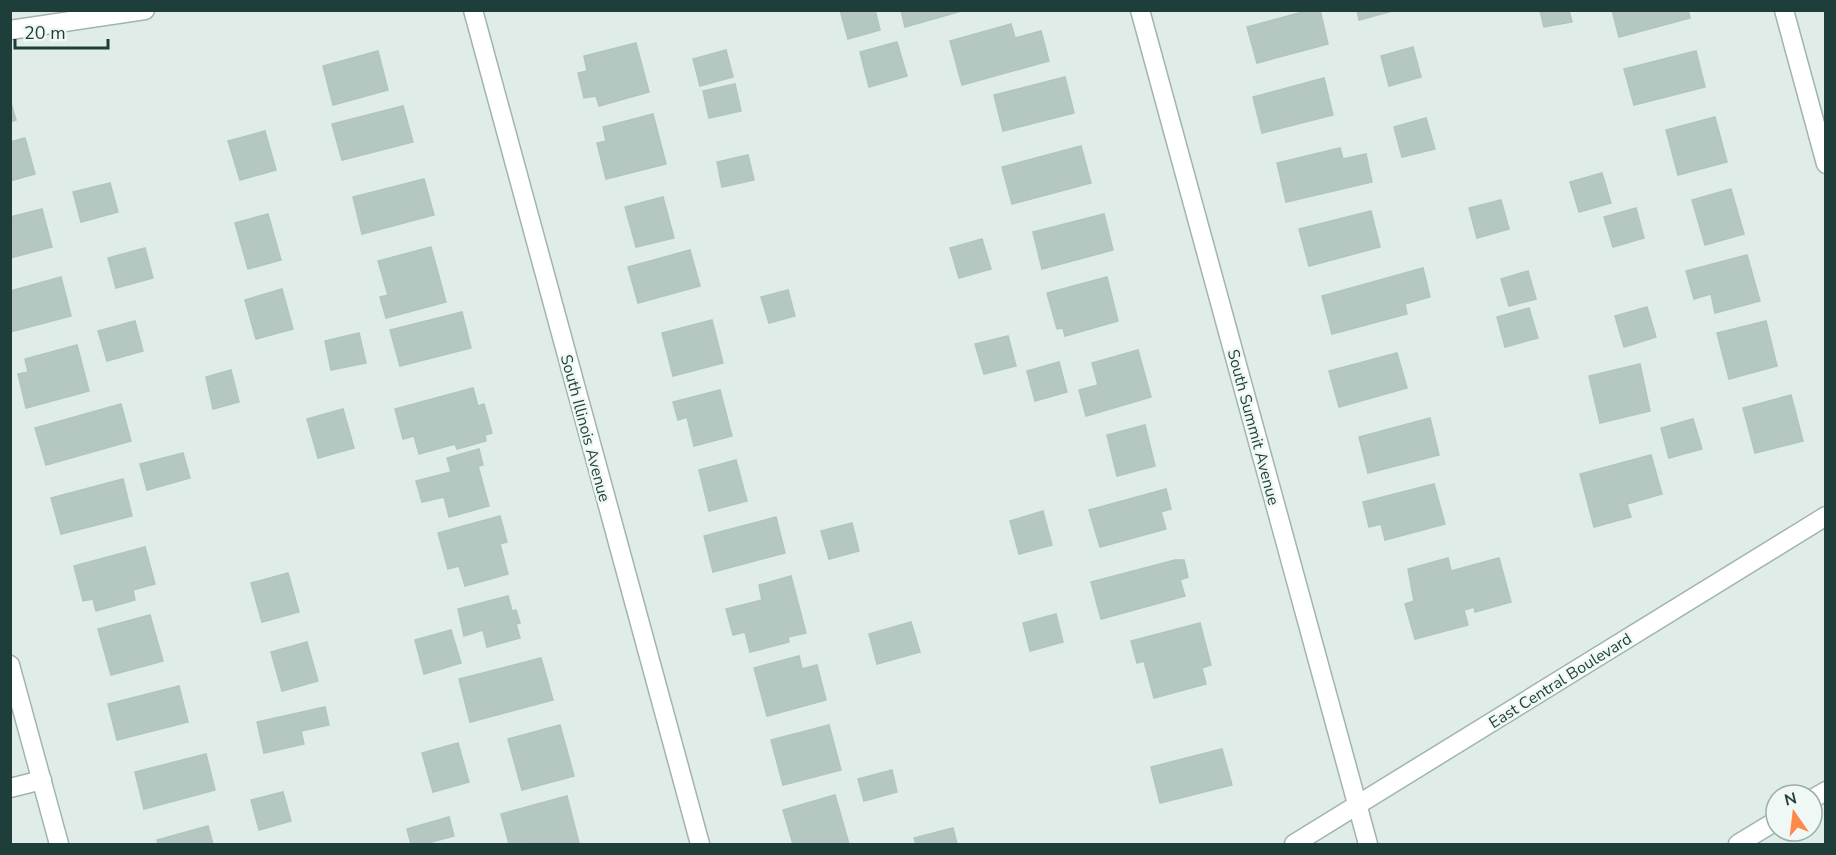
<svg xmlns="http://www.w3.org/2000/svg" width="1836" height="855" font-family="'Nunito Sans',sans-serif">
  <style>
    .building { fill: #b4c7c1; stroke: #b1c6c0; stroke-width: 1.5 }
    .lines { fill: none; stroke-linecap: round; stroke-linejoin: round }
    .lane-casing { stroke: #a1b4b0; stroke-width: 21 }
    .street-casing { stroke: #a1b4b0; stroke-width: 21 }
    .lane { stroke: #fff; stroke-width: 18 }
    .street { stroke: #fff; stroke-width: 18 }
    .labels { text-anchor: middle; stroke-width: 5; stroke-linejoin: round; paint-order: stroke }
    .street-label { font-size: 16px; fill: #1e3e39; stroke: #f0f8f5 }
  </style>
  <rect width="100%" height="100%" fill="#dfece8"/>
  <g class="building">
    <path d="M840 10H875L880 30 848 39Z"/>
    <path d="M901 10H965L905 27Z"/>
    <path d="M1310 10H1320L1328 44 1257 63 1247 27Z"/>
    <path d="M1357 10H1391L1392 11 1359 20Z"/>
    <path d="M1569 10 1572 22 1544 27 1540 11Z"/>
    <path d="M1612 10H1688L1690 18 1619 37Z"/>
    <path d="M1011 24 1015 38 1041 31 1049 61 962 85 950 41Z"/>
    <path d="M897 42 907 76 869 87 860 52Z"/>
    <path d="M636 43 649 92 599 106 596 96 584 98 578 73 587 71 584 56Z"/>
    <path d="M1413 47 1421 77 1389 86 1381 56Z"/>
    <path d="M726 50 733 77 700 86 693 59Z"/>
    <path d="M378 51 388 90 333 105 323 66Z"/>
    <path d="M1696 51 1705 87 1634 105 1624 69Z"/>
    <path d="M1065 77 1074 113 1003 131 994 95Z"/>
    <path d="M1324 78 1333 115 1262 133 1253 97Z"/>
    <path d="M735 84 741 111 709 118 703 91Z"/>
    <path d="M10 100 16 120 10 122Z"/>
    <path d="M403 106 413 142 342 160 332 124Z"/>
    <path d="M653 114 666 164 606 179 597 143 606 141 603 127Z"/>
    <path d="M1715 117 1727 162 1678 175 1666 130Z"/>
    <path d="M1426 118 1435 149 1402 157 1394 127Z"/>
    <path d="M265 131 276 170 240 180 228 141Z"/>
    <path d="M25 138 35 174 10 181V142Z"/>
    <path d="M1081 146 1091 183 1012 204 1002 167Z"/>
    <path d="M1340 148 1343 159 1366 154 1372 182 1286 202 1277 163Z"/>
    <path d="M748 155 754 180 722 187 717 162Z"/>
    <path d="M1602 173 1611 203 1579 212 1570 182Z"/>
    <path d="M424 179 434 215 362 234 353 197Z"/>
    <path d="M110 183 118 212 81 222 73 192Z"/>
    <path d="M1731 189 1744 234 1705 245 1692 200Z"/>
    <path d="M663 197 674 238 636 247 625 207Z"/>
    <path d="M1501 200 1509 229 1477 238 1469 208Z"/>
    <path d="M1636 208 1644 238 1613 247 1604 217Z"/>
    <path d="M42 209 52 247 10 258V217Z"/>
    <path d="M1371 211 1380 247 1309 266 1299 229Z"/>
    <path d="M268 214 281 260 248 269 235 223Z"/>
    <path d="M1104 214 1113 250 1042 269 1033 232Z"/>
    <path d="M982 239 991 269 959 278 950 248Z"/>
    <path d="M431 247 446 302 386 318 380 297 388 295 378 261Z"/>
    <path d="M145 248 153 278 116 288 108 258Z"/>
    <path d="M690 250 700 286 638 303 628 267Z"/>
    <path d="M1747 255 1760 301 1715 313 1711 294 1694 299 1686 271Z"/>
    <path d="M1423 268 1430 297 1405 304 1407 314 1332 334 1322 296Z"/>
    <path d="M1528 271 1536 299 1509 306 1501 279Z"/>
    <path d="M61 277 71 316 10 332V291Z"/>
    <path d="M1107 277 1118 321 1065 336 1063 328 1057 329 1047 293Z"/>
    <path d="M282 289 293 329 256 339 245 300Z"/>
    <path d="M788 290 795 316 769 323 761 297Z"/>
    <path d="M1647 307 1656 337 1624 347 1615 316Z"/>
    <path d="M1529 308 1538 338 1505 347 1497 317Z"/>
    <path d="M462 312 471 348 400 366 390 330Z"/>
    <path d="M712 320 723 363 673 376 662 333Z"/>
    <path d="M135 321 143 351 107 361 98 331Z"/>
    <path d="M1766 321 1777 366 1729 379 1717 333Z"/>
    <path d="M359 333 366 363 331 370 325 341Z"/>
    <path d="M1008 336 1016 366 984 374 975 344Z"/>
    <path d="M77 345 89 391 26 408 18 374 28 372 25 359Z"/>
    <path d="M1138 350 1151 397 1086 416 1079 390 1098 385 1092 363Z"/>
    <path d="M1397 353 1407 388 1339 407 1329 371Z"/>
    <path d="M1059 362 1067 392 1035 401 1027 371Z"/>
    <path d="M1640 364 1650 411 1600 423 1589 376Z"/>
    <path d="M231 370 239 402 213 409 206 377Z"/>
    <path d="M473 388 478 406 484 404 492 433 485 435 486 441 457 449 455 444 419 454 414 436 403 439 395 409Z"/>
    <path d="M720 390 732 436 694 446 687 417 678 420 673 402Z"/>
    <path d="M1791 395 1803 441 1755 453 1743 408Z"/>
    <path d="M121 404 131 441 46 465 35 428Z"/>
    <path d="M343 409 354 448 318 458 307 419Z"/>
    <path d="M1430 418 1439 455 1368 473 1359 437Z"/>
    <path d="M1693 419 1702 449 1669 458 1661 428Z"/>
    <path d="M1145 425 1155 466 1117 476 1107 435Z"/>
    <path d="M479 449 483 465 478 466 489 506 449 517 444 497 422 502 416 481 451 472 447 458Z"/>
    <path d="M183 453 190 478 147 490 140 464Z"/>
    <path d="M1651 455 1662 494 1627 504 1631 517 1594 527 1580 474Z"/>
    <path d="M736 460 747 501 709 511 699 470Z"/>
    <path d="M123 479 132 516 61 534 51 498Z"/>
    <path d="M1434 484 1445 524 1385 540 1381 524 1369 527 1363 502Z"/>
    <path d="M1166 489 1171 509 1161 512 1166 529 1100 547 1089 510Z"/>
    <path d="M1043 511 1052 545 1019 554 1010 521Z"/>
    <path d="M500 516 507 542 500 544 508 574 465 586 459 566 448 569 438 533Z"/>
    <path d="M776 517 785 553 713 572 704 536Z"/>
    <path d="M852 523 859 551 829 559 821 531Z"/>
    <path d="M145 547 155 584 133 590 135 600 96 611 93 599 83 601 74 566Z"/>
    <path d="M1448 558 1451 571 1499 558 1511 602 1475 612 1474 607 1464 610 1468 625 1415 639 1405 604 1414 601 1408 569Z"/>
    <path d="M1175 560H1184L1188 577 1180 580 1185 596 1101 619 1091 582Z"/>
    <path d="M288 573 299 612 262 622 251 583Z"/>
    <path d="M791 576 806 633 788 637 789 642 750 652 745 632 733 635 726 609 762 600 759 585Z"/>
    <path d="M508 596 512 611 516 610 520 623 516 624 520 638 487 647 483 630 464 636 458 609Z"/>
    <path d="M1056 614 1063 642 1030 651 1023 623Z"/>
    <path d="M150 615 163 661 111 675 98 629Z"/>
    <path d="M911 622 920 652 877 664 869 634Z"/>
    <path d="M1200 623 1211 665 1202 668 1206 684 1154 698 1144 661 1137 663 1131 641Z"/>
    <path d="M451 630 461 663 424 674 415 640Z"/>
    <path d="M307 642 318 681 282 691 271 652Z"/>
    <path d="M799 656 802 669 817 665 826 700 767 716 754 668Z"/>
    <path d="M541 658 553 700 470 722 459 679Z"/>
    <path d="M179 686 188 722 117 740 108 704Z"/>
    <path d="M325 707 329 725 301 731 304 744 264 753 257 722Z"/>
    <path d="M560 725 574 776 522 790 508 739Z"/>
    <path d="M829 725 841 770 783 785 771 740Z"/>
    <path d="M458 743 469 782 433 792 422 753Z"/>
    <path d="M1222 749 1232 785 1160 803 1151 767Z"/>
    <path d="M206 754 215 790 144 809 135 772Z"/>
    <path d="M892 770 897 792 864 801 858 779Z"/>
    <path d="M283 792 291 821 259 830 251 800Z"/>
    <path d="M835 795 849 844H793L783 810Z"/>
    <path d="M567 796 579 843 509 844 501 814Z"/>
    <path d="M449 817 454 836 424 844H411L407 829Z"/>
    <path d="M208 826 213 844H158L157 840Z"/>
    <path d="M953 828 957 844H916L914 838Z"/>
  </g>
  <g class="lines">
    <g class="lane-casing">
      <path id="lane" d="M10 788 42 780"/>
    </g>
    <g class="street-casing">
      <g id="street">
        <path d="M473 10 700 844"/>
        <path d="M1140 10 1368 844"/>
        <path d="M1784 10 1826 164"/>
        <path d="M10 30 145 10"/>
        <path d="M10 665 59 844"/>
        <path d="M1812 799 1826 791"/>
        <path d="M1294 844 1826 516"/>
        <path d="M1738 844 1776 821"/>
      </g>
    </g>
    <use href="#lane" class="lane"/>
    <use href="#street" class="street"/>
  </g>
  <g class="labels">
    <g class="street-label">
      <text transform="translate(1254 427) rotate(75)" y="6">South Summit Avenue</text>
      <text transform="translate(586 428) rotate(75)" y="6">South Illinois Avenue</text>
      <text transform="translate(1560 680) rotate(-32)" y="6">East Central Boulevard</text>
    </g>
  </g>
  <rect width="1836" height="855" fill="none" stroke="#1e3e39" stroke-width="24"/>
  <g transform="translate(1794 813) rotate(346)"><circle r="28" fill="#f0f8f5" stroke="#9caeaa" stroke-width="1.5"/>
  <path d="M0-4.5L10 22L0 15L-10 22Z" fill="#ff884b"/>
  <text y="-9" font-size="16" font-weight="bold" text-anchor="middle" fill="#1e3e39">N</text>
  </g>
  <path d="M15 39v9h93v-9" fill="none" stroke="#1e3e39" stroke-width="3"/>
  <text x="24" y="39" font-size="18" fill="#1e3e39" stroke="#f0f8f5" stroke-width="4.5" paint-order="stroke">20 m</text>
</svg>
